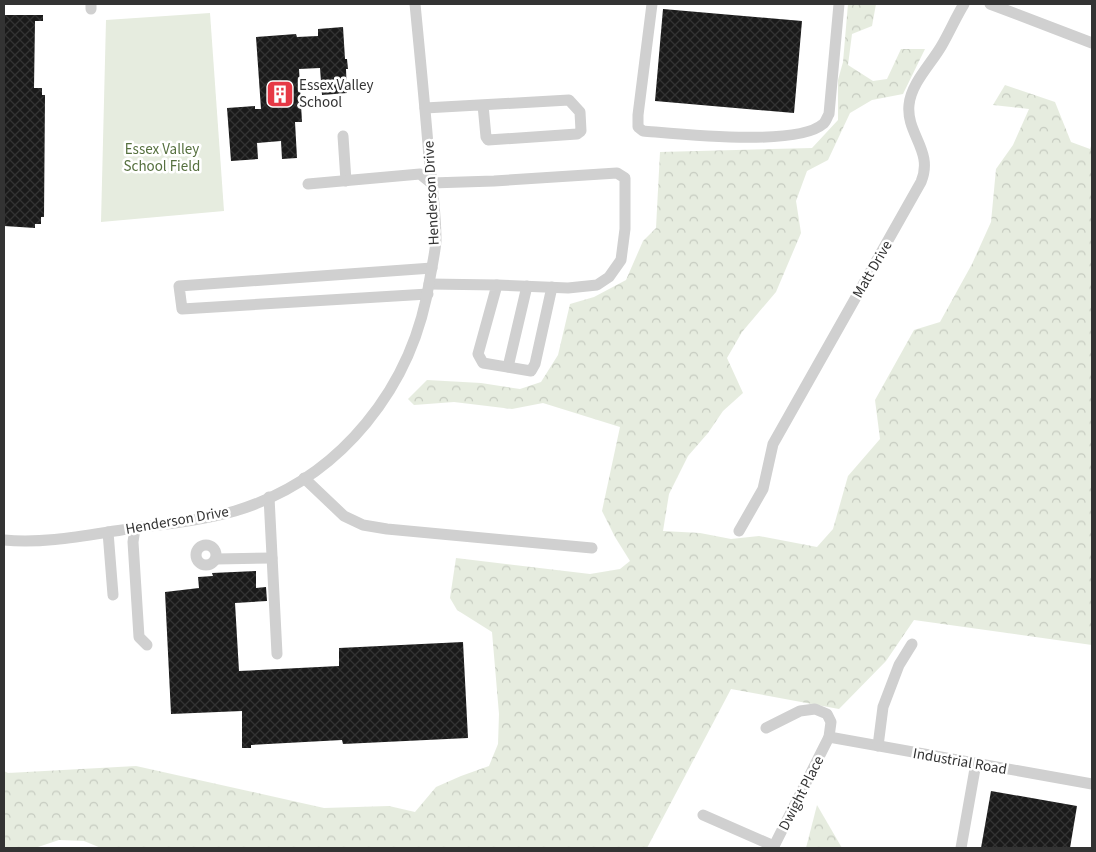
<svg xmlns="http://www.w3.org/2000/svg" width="1096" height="852" font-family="'Source Sans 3',sans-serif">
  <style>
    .green { fill: #e6ecdf }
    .forest { fill: url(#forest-crowns) }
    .building { fill: url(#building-cross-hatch) }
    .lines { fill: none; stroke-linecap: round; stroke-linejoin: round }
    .minor { stroke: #d0d0d0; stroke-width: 11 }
    .labels { text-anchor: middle; stroke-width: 5; stroke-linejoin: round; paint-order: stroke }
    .poi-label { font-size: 15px; fill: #333; stroke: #fff; text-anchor: start }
    .park-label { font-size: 15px; fill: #56703f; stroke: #fff }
    .street-label { font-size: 15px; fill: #333; stroke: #fff }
  </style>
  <defs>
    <pattern id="forest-crowns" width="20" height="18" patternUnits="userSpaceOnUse" patternTransform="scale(1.25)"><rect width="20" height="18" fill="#e6ecdf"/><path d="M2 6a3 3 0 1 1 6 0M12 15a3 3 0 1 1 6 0" fill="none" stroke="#c6cbc0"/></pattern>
    <pattern id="building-cross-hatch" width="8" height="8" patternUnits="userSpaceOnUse" patternTransform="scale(1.25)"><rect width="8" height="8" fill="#1a1a1a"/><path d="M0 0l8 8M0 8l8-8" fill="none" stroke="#333"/></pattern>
  </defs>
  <rect width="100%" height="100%" fill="#fff"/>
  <path class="green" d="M210 13 224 211 101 222 106 20Z"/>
  <g class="forest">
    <path d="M848 4H876L872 26 852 34 848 65 873 81 887 79 901 49H925L903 94 872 100 850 113 828 160 807 171 796 201 801 233 776 292 742 332 727 358 743 393 723 411 708 433 688 456 669 494 663 531 700 533 731 539 759 536 817 547 833 529 848 476 880 439 875 400 914 330 940 322 972 264 991 222 996 169 1013 145 1029 109 993 105 1005 85 1055 102 1071 142 1090 149 1092 143V645L914 620 886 661 839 709 731 689 647 848H101L84 841 59 840 35 848H4V771L8 773 136 766 324 808 389 806 415 812 436 787 461 776 489 766 498 744 499 714 492 632 457 610 450 598 456 558 590 574 620 569 630 561 615 537 602 511 620 427 543 403 512 409 454 402 414 405 408 399 427 380 481 383 520 389 541 382 558 355 570 304 594 297 626 280 643 241 656 228 660 152 812 148 838 120V80L843 62Z"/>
    <path d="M817 805 842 848H806Z"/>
  </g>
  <g class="building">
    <path d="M663 9 802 21 794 113 655 101Z"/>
    <path d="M4 15H43V21H35L34 88H42V95H45L44 217H41V224H35V228L4 226Z"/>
    <path d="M343 27 345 59H347L348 69H346L347 93 322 95 320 68 299 69 302 122H295L297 158 282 159 281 141 257 143 258 159 231 161 227 108 255 106V109H261L256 37 296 34 297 37 318 36V29Z"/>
    <path d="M256 571V588L266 587 267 601 235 603 239 671 339 666V648L463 642 468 738 343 744 342 740 251 745V748H242V711L171 714 165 592 199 588 198 577 213 576 212 573Z"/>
    <path d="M991 791 1077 806 1070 848H981Z"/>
  </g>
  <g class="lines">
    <g class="minor">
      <path d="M652 4 638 115V127L643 131C680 134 797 147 823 124 826 122 827 117 829 114L839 4"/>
      <path d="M990 4 1092 43"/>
      <path d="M91 9V4"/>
      <path d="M425 108 569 100 580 112 581 131 577 134 488 140 486 137 483 105"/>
      <path d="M343 136 346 181"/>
      <path d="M308 184 420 174 431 183 494 181 617 173 625 178V229L621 260 609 277 597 285 568 288 497 285"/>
      <path d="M429 284 497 285 478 354 483 363 531 371 535 364 552 287"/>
      <path d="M428 294 182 309 179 286 432 268"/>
      <path d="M508 367 527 286"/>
      <path d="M304 478 344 516 363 525 387 529 592 548"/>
      <path d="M269 497 277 654"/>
      <path d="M135 528 133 542 139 637 147 645"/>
      <path d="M739 531 763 489 773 444 921 182C934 151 906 134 909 105 911 83 932 63 942 45 950 31 956 17 964 4"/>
      <path d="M108 532 113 595"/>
      <path d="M4 540C45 544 87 535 128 529 164 524 200 521 235 511 341 479 414 386 430 278 432 266 435 253 436 241 436 213 432 185 429 157 425 106 420 55 415 4"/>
      <circle cx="206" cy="555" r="10"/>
      <path d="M216 559 272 558"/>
      <path d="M766 728 800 711 815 709 827 714 831 722 829 737 773 848"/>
      <path d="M829 737 1092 784"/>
      <path d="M878 746 883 707 899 665 912 644"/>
      <path d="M703 815 774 846"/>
      <path d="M961 848 976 763"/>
    </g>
  </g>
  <defs>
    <g id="building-square" transform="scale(1.4375)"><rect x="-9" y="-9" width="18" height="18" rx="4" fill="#e63946" stroke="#fff"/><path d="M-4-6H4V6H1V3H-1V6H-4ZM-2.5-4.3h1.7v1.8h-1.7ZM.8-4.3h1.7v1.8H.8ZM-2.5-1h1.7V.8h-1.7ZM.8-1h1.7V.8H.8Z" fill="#fff"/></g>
  </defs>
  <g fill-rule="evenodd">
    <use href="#building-square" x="280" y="94"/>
  </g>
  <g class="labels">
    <g class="poi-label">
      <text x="299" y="90">Essex Valley<tspan x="299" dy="17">School</tspan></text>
    </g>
    <g class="park-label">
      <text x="162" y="154">Essex Valley<tspan x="162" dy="17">School Field</tspan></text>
    </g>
    <g class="street-label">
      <text transform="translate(431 193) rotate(-93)" y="5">Henderson Drive</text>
      <text transform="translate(872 269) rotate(-60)" y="5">Matt Drive</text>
      <text transform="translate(177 520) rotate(-10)" y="5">Henderson Drive</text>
      <text transform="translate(960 761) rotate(10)" y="5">Industrial Road</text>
      <text transform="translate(801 793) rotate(-63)" y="5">Dwight Place</text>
    </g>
  </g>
  <rect width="1096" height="852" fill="none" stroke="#333333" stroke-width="10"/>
</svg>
